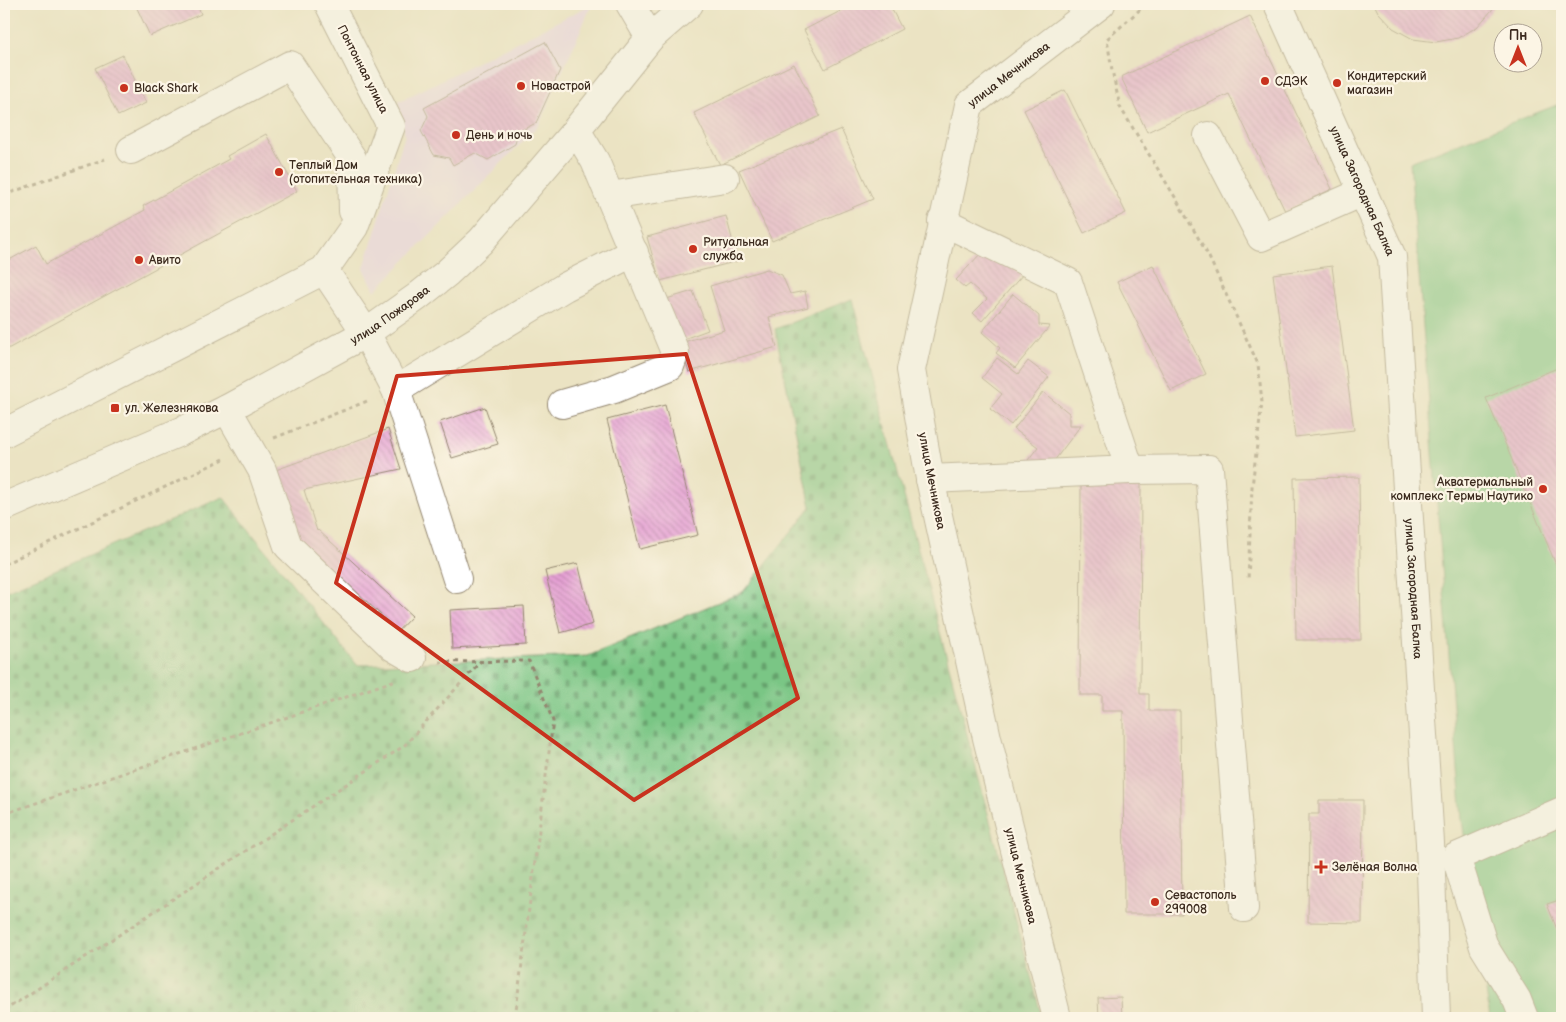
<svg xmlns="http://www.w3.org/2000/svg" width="1566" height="1022" font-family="'Balsamiq Sans',sans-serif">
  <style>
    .built { fill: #e9d1ed }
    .green { fill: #7ac685; stroke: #5a7852 }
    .cemetery { fill: url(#cemetery-stones); stroke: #5a7852 }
    .building { fill: url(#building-back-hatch) }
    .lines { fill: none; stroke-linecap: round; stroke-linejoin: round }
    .minor-casing { stroke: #938670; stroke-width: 30 }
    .major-casing { stroke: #938670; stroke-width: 30 }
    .path { stroke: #938670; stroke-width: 3; stroke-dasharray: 4 4; stroke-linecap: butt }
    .minor { stroke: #fff; stroke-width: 28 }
    .major { stroke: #fff; stroke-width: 28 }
    .marked { fill: none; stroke: #c8321e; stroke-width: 4; stroke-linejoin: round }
    .poi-dot { fill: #c8321e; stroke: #fcf5e5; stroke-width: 2 }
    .labels { text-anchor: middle; stroke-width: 4.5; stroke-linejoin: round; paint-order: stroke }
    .street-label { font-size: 12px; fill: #3b2a1e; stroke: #fcf5e5 }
    .poi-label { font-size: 12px; fill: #3b2a1e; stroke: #fcf5e5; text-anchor: start }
  </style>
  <defs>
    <pattern id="cemetery-stones" width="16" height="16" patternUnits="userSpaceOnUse" patternTransform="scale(1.25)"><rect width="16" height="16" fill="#7ac685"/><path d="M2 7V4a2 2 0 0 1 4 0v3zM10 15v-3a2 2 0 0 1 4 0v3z" fill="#65a16c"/></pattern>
    <pattern id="building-back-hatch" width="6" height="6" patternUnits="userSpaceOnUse" patternTransform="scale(1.25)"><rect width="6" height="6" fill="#e5a0d4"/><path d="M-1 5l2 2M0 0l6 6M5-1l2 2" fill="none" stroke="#bb83ab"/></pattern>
  </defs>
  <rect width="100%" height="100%" fill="#fcf5e5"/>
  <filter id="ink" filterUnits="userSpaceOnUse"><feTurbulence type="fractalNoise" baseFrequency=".02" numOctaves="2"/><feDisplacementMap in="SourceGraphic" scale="10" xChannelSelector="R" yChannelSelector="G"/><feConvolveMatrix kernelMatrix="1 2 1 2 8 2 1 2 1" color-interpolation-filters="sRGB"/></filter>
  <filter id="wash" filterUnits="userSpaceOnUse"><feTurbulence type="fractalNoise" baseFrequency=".0096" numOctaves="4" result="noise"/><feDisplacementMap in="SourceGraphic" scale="20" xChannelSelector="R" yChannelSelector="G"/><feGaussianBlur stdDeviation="1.12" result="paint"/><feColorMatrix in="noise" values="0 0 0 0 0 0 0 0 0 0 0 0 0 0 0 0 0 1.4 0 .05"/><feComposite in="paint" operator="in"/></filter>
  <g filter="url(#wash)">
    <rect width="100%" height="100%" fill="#ebe3c3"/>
    <path class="built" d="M592 4 539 125 375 291 364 268 405 135 398 102Z"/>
    <path class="green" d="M1562 103V1018H1490L1462 820 1410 162Z"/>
    <path class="cemetery" d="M852 299 1042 1018H4V592L223 497 357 665 588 656 743 592 811 507 775 329Z"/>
    <g id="blocks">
      <g class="building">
        <path d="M135 4H197L201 14 150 36Z"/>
        <path d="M854 4H889L902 29 825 69 804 30Z"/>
        <path d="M937 4H951L940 9Z"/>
        <path d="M1374 4H1495L1492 10 1477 27 1458 38 1436 42 1413 39 1393 28 1378 12Z"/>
        <path d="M1250 16 1332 189 1285 211 1229 94 1147 132 1121 77Z"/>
        <path d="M545 42 560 70 536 123 518 132 515 144 488 160 475 153 453 165 449 158 434 155 421 131 428 116 424 108Z"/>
        <path d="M123 55 146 103 118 116 95 68Z"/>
        <path d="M794 64 820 116 720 165 694 113Z"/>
        <path d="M1065 90 1126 213 1084 233 1024 110Z"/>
        <path d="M841 129 873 199 772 241 739 170Z"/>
        <path d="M266 134 297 191 4 351V263L36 245 46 264 145 210 143 206 229 159 227 156Z"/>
        <path d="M726 216 738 261 660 281 647 237Z"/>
        <path d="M981 253 1024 273 982 321 973 313 987 299 970 284 965 288 956 280Z"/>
        <path d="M1153 265 1206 374 1171 391 1117 282Z"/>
        <path d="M1332 266 1354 430 1295 437 1273 274Z"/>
        <path d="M767 269 782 275 790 294 805 291 808 307 769 317 777 347 689 372 680 343 724 330 710 286Z"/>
        <path d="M693 291 708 330 678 341 663 300Z"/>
        <path d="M1013 294 1039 316V325L1050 326 1015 368 996 353 1000 348 982 332Z"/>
        <path d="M997 358 1018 374 1028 361 1049 377 1011 425 990 409 1002 394 982 378Z"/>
        <path d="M1562 366V579L1486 398Z"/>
        <path d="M1043 392 1069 413V425H1081L1048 469 1038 468 1028 460 1038 447 1014 429Z"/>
        <path d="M665 405 698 535 640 549 607 420Z"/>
        <path d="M485 407 498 444 452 458 440 422Z"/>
        <path d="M388 429 401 469 304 490 317 531 318 530 412 616 392 637 299 551 273 471Z"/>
        <path d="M1359 477 1361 640H1296L1294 478Z"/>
        <path d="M1081 482H1141L1140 694H1149V711H1180L1182 914H1124L1123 711H1102V695H1080Z"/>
        <path d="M578 563 593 624 560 633 545 571Z"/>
        <path d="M524 606 526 645 452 649 450 610Z"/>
        <path d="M1319 800H1363L1362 923 1308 922 1309 814H1319Z"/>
        <path d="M1562 899V942L1547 904Z"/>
        <path d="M1121 997 1122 1018H1099L1098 998Z"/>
      </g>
    </g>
  </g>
  <g filter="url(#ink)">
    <use href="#blocks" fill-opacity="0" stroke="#938670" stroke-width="1"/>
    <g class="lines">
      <g class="minor-casing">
        <g id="minor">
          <path d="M630 4 650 38"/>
          <path id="s1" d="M1278 4 1392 257 1430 843 1436 1018"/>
          <path d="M1208 136 1261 237 1363 192"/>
          <path d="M131 150 290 65 352 158 353 211"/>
          <path d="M610 196 725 178"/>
          <path d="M324 270 366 333 396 390 457 579"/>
          <path d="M396 390 565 287 634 252"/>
          <path d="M562 404 614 389 670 366 675 352 595 161 576 130"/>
          <path d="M227 409 262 470 288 546 393 647 412 658"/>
          <path d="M4 433 324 270 354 227 391 126 329 4"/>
          <path d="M1130 470 1209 469 1244 908"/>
          <path d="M930 479 1130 470 1068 282 942 221"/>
          <path id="s2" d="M1057 1018 987 738 930 479 911 370 969 105 1101 4"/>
          <path d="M1524 1018 1517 1000 1484 947 1456 857 1562 811"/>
        </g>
      </g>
      <g class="major-casing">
        <g id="major">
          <path id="s3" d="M4 507 182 431 227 409 366 333 417 297 447 273 481 241 576 130 650 38 689 4"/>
        </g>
      </g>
      <g class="path">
        <path d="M1146 4 1107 39 1112 70 1120 107 1175 197 1208 255 1258 364 1262 402 1252 487 1248 581"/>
        <path d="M4 195 105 159"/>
        <path d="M274 438 370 400"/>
        <path d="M4 564 224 459"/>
        <path d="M439 662 529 661 553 721 515 1018"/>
        <path d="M4 814 396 680"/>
        <path d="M4 1011 404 746 480 662"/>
      </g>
      <use href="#minor" class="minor"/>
      <use href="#major" class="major"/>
    </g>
  </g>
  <path d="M0 0H1566V1022H0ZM686 354 798 698 634 800 336 583 397 376Z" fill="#ebe3c3" fill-opacity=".55" fill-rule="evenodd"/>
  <path class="marked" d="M686 354 798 698 634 800 336 583 397 376Z"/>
  <g class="poi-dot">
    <circle cx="1265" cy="81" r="5"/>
    <circle cx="1337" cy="83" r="5"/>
    <circle cx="521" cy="86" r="5"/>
    <circle cx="124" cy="88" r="5"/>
    <circle cx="456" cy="135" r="5"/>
    <circle cx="279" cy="172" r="5"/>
    <circle cx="693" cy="249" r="5"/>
    <circle cx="139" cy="260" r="5"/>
    <rect x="110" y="403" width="10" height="10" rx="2.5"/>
    <circle cx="1543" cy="489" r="5"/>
    <path d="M1318.5 859.5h5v5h5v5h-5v5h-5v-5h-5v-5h5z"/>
    <circle cx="1155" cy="902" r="5"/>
  </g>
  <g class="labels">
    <g class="street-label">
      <text transform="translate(363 69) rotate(63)" y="4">Понтонная улица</text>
      <text dy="4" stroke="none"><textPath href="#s2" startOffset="986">улица Мечникова</textPath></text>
      <text dy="4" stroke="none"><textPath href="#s1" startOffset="205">улица Загородная Балка</textPath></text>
      <text dy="4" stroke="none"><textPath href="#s3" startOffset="432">улица Пожарова</textPath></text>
      <text transform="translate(932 481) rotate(79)" y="4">улица Мечникова</text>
      <text dy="4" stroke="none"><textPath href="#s1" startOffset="610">улица Загородная Балка</textPath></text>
      <text transform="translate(1021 876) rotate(76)" y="4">улица Мечникова</text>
    </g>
    <g class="poi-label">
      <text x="1347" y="80">Кондитерский<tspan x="1347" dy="14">магазин</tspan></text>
      <text x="1275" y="85">СДЭК</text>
      <text x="531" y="90">Новастрой</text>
      <text x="134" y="92">Black Shark</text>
      <text x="466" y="139">День и ночь</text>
      <text x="289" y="169">Теплый Дом<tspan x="289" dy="14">(отопительная техника)</tspan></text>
      <text x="703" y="246">Ритуальная<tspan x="703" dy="14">служба</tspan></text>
      <text x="149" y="264">Авито</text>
      <text x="125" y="412">ул. Железнякова</text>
      <text x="1533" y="486" text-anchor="end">Акватермальный<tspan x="1533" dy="14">комплекс Термы Наутико</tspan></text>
      <text x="1332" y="871">Зелёная Волна</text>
      <text x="1165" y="899">Севастополь<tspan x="1165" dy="14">299008</tspan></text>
    </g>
  </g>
  <rect width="1566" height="1022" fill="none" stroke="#fcf5e5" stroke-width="20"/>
  <g transform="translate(1518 48)"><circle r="24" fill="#fcf5e5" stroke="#afa495"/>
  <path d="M0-4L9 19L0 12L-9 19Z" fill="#c8321e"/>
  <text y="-8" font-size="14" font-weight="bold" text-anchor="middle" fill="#3b2a1e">Пн</text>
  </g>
</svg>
